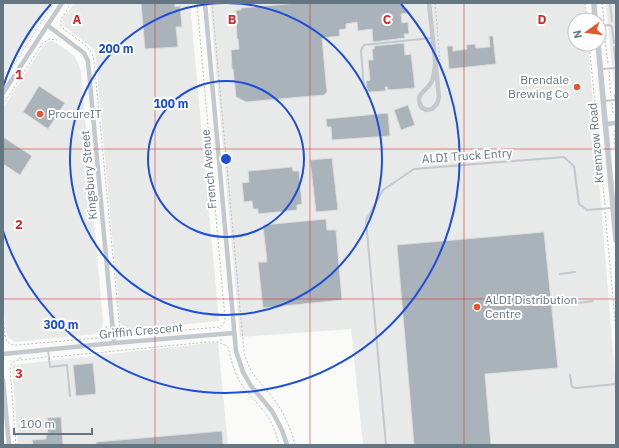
<svg xmlns="http://www.w3.org/2000/svg" width="619" height="448" font-family="'IBM Plex Sans',sans-serif">
  <style>
    .built { fill: #e8e9e9 }
    .building { fill: #aab3b9; stroke: #dcdcda }
    .lines { fill: none; stroke-linecap: round; stroke-linejoin: round }
    .path { stroke: #bbbfc2; stroke-width: 1; stroke-dasharray: 2 2; stroke-linecap: butt }
    .service { stroke: #c3c8cc; stroke-width: 2 }
    .minor { stroke: #c3c8cc; stroke-width: 4.5 }
    .tertiary { stroke: #c3c8cc; stroke-width: 5.5 }
    .grid { fill: none; stroke: #d62828; stroke-width: 1; stroke-opacity: 0.55 }
    .ring { fill: none; stroke: #1d4ed8; stroke-width: 2 }
    .poi-dot { fill: #e4572e; stroke: #fff; stroke-width: 1.5 }
    .labels { text-anchor: middle; stroke-width: 4; stroke-linejoin: round; paint-order: stroke }
    .poi-label { font-size: 12px; fill: #657683; stroke: #fff; text-anchor: start }
    .street-label { font-size: 12px; fill: #657683; stroke: #fff }
    .grid-label { font-size: 13px; text-anchor: middle; font-weight: bold; fill: #d62828; stroke: #fff; stroke-width: 4; stroke-linejoin: round; paint-order: stroke }
    .centre { fill: #1d4ed8; stroke: #fff; stroke-width: 2 }
    .ring-label { font-size: 12px; text-anchor: middle; font-weight: bold; fill: #1d4ed8; stroke: #fff; stroke-width: 4; stroke-linejoin: round; paint-order: stroke }
  </style>
  <rect width="100%" height="100%" fill="#fafaf8"/>
  <g class="built">
    <path d="M3 3H51L3 78Z"/>
    <path d="M74 3H190L219 321 127 330 123 327 120 322 95 50 63 25V19Z"/>
    <path d="M210 3H585L586 20H575V44H588L616 389V445H363L351 329 240 337Z"/>
    <path d="M606 3H616V106Z"/>
    <path d="M53 41 67 50 74 56 78 63 81 72 103 322 102 330 95 334 15 342 8 338 6 332 3 297V108L43 46 47 42Z"/>
    <path d="M218 342 228 445H18L12 365Z"/>
  </g>
  <g class="building">
    <path d="M141 3H175V7L180 6 182 27H176L178 47 145 49Z"/>
    <path d="M297 3H403L404 9H408V13L401 14 402 23 408 22 409 34H404L405 38 373 42 372 29 358 31 357 22 346 24V29L339 30 340 36 322 38 327 92 324 95 246 102 236 97 233 69H232L231 50 239 49 238 39H237L236 10H241V8Z"/>
    <path d="M489 36H493L496 64 449 69 447 46H453V51L467 49 466 45 475 44 476 48 490 47Z"/>
    <path d="M404 43 405 55 411 54 415 88 388 90 387 87H385L386 91 367 92 366 81 370 80 368 60H373L372 49H374V46Z"/>
    <path d="M39 86 65 103 48 129 23 112Z"/>
    <path d="M408 105 415 125 401 130 394 110Z"/>
    <path d="M388 113 390 136 332 140 331 127H327L326 119Z"/>
    <path d="M3 137 32 156 20 175 3 164Z"/>
    <path d="M332 158 338 210 316 212 310 160Z"/>
    <path d="M292 167 293 171H299L302 204 297 205V210L258 214V209H253L252 201 244 202 242 183 249 182 248 171Z"/>
    <path d="M326 219 327 230H336L342 300 263 308 258 262H267L263 225Z"/>
    <path d="M544 232 558 368 485 374 491 445H414L397 245Z"/>
    <path d="M93 363 96 394 76 396 73 365Z"/>
    <path d="M61 417 63 445H33L32 440 46 439V435H48L47 418Z"/>
    <path d="M222 431 223 445H96V442Z"/>
  </g>
  <g class="lines">
    <g class="path">
      <path d="M71 3 61 20V26C72 38 92 44 94 61L120 330 128 335 220 327"/>
      <path d="M197 3 225 318 224 323 220 327V329"/>
      <path d="M212 3 244 352C251 378 262 383 276 402 285 415 291 429 295 445"/>
      <path d="M435 3 440 60"/>
      <path d="M585 3 587 20"/>
      <path d="M602 3 604 22"/>
      <path d="M604 29 608 64"/>
      <path d="M589 44 605 205"/>
      <path d="M609 71 611 96"/>
      <path d="M3 81 54 3"/>
      <path d="M612 103 613 113 616 116"/>
      <path d="M3 105 42 44 49 39 57 40"/>
      <path d="M615 130 614 134 616 157"/>
      <path d="M605 212 616 331"/>
      <path d="M3 315 5 335H3"/>
      <path d="M5 335C6 343 11 346 18 345L97 338 103 334 107 326"/>
      <path d="M221 339V343"/>
      <path d="M20 357V360L46 357"/>
      <path d="M53 357 209 342H219L228 347C231 360 234 371 240 382 246 392 255 400 262 409 271 418 276 433 279 445"/>
      <path d="M16 445 10 369C10 364 14 360 20 360"/>
    </g>
    <g class="service">
      <path d="M610 3 612 21"/>
      <path d="M599 26 610 25 612 27 614 43"/>
      <path d="M614 47 616 64"/>
      <path d="M601 69 616 68"/>
      <path d="M364 89 361 50 364 45 431 38"/>
      <path d="M615 95 616 104"/>
      <path d="M604 101 615 100"/>
      <path d="M560 274 575 272"/>
      <path d="M563 305 593 301"/>
      <path d="M48 350 50 367 67 365 70 396"/>
      <path d="M570 375 572 387 576 388 616 384"/>
      <path d="M386 445 366 220 383 190 414 169 564 157 574 166 579 204 587 210 612 208"/>
    </g>
    <g class="minor">
      <path d="M205 3 236 351 243 372 251 386 272 411 282 430 287 445"/>
      <path d="M429 3 439 97 437 104 432 109 426 110 421 107C415 93 424 94 431 83 434 78 434 71 435 65"/>
      <path d="M47 25 84 53 88 61 114 343"/>
      <path d="M3 93 62 3"/>
      <path d="M605 124 616 123"/>
      <path d="M3 354 114 343 234 333"/>
      <path d="M3 380 9 445"/>
    </g>
    <g class="tertiary">
      <path d="M594 3 595 20"/>
      <path d="M598 44 616 240"/>
    </g>
  </g>
  <path class="grid" d="M155 3V445M310 3V445M464 3V445M3 149H616M3 299H616"/>
  <g class="ring">
    <circle cx="226" cy="159" r="78"/>
    <path d="M227 3A156 156 0 1 1 225 3"/>
    <path d="M3 87A234 234 0 0 1 51 4M401 4A234 234 0 1 1 3 231"/>
  </g>
  <g class="poi-dot">
    <circle cx="577" cy="87" r="4"/>
    <circle cx="40" cy="114" r="4"/>
    <circle cx="477" cy="307" r="4"/>
  </g>
  <g class="labels">
    <g class="poi-label">
      <text x="569" y="84" text-anchor="end">Brendale<tspan x="569" dy="14">Brewing Co</tspan></text>
      <text x="48" y="118">ProcureIT</text>
      <text x="485" y="304">ALDI Distribution<tspan x="485" dy="14">Centre</tspan></text>
    </g>
    <g class="street-label">
      <text transform="translate(596 143) rotate(-95)" y="4">Kremzow Road</text>
      <text transform="translate(467 156) rotate(-4)" y="4">ALDI Truck Entry</text>
      <text transform="translate(209 169) rotate(-95)" y="4">French Avenue</text>
      <text transform="translate(89 175) rotate(-95)" y="4">Kingsbury Street</text>
      <text transform="translate(141 331) rotate(-5)" y="4">Griffin Crescent</text>
    </g>
  </g>
  <g class="grid-label">
    <text x="77" y="24">A</text>
    <text x="232" y="24">B</text>
    <text x="387" y="24">C</text>
    <text x="542" y="24">D</text>
    <text x="19" y="79">1</text>
    <text x="19" y="229">2</text>
    <text x="19" y="378">3</text>
  </g>
  <circle cx="226" cy="159" r="6" class="centre"/>
  <g class="ring-label">
    <text x="116" y="53">200 m</text>
    <text x="171" y="108">100 m</text>
    <text x="61" y="329">300 m</text>
  </g>
  <rect width="619" height="448" fill="none" stroke="#657683" stroke-width="8"/>
  <g transform="translate(587 32) rotate(256)"><circle r="19" fill="#ffffff" stroke="#c1c8cd"/>
  <path d="M0-3L7 15L0 10L-7 15Z" fill="#e4572e"/>
  <text y="-6" font-size="11" font-weight="bold" text-anchor="middle" fill="#657683">N</text>
  </g>
  <path d="M14 428v6h78v-6" fill="none" stroke="#657683" stroke-width="2"/>
  <text x="20" y="428" font-size="12" fill="#657683" stroke="#ffffff" stroke-width="3" paint-order="stroke">100 m</text>
</svg>
